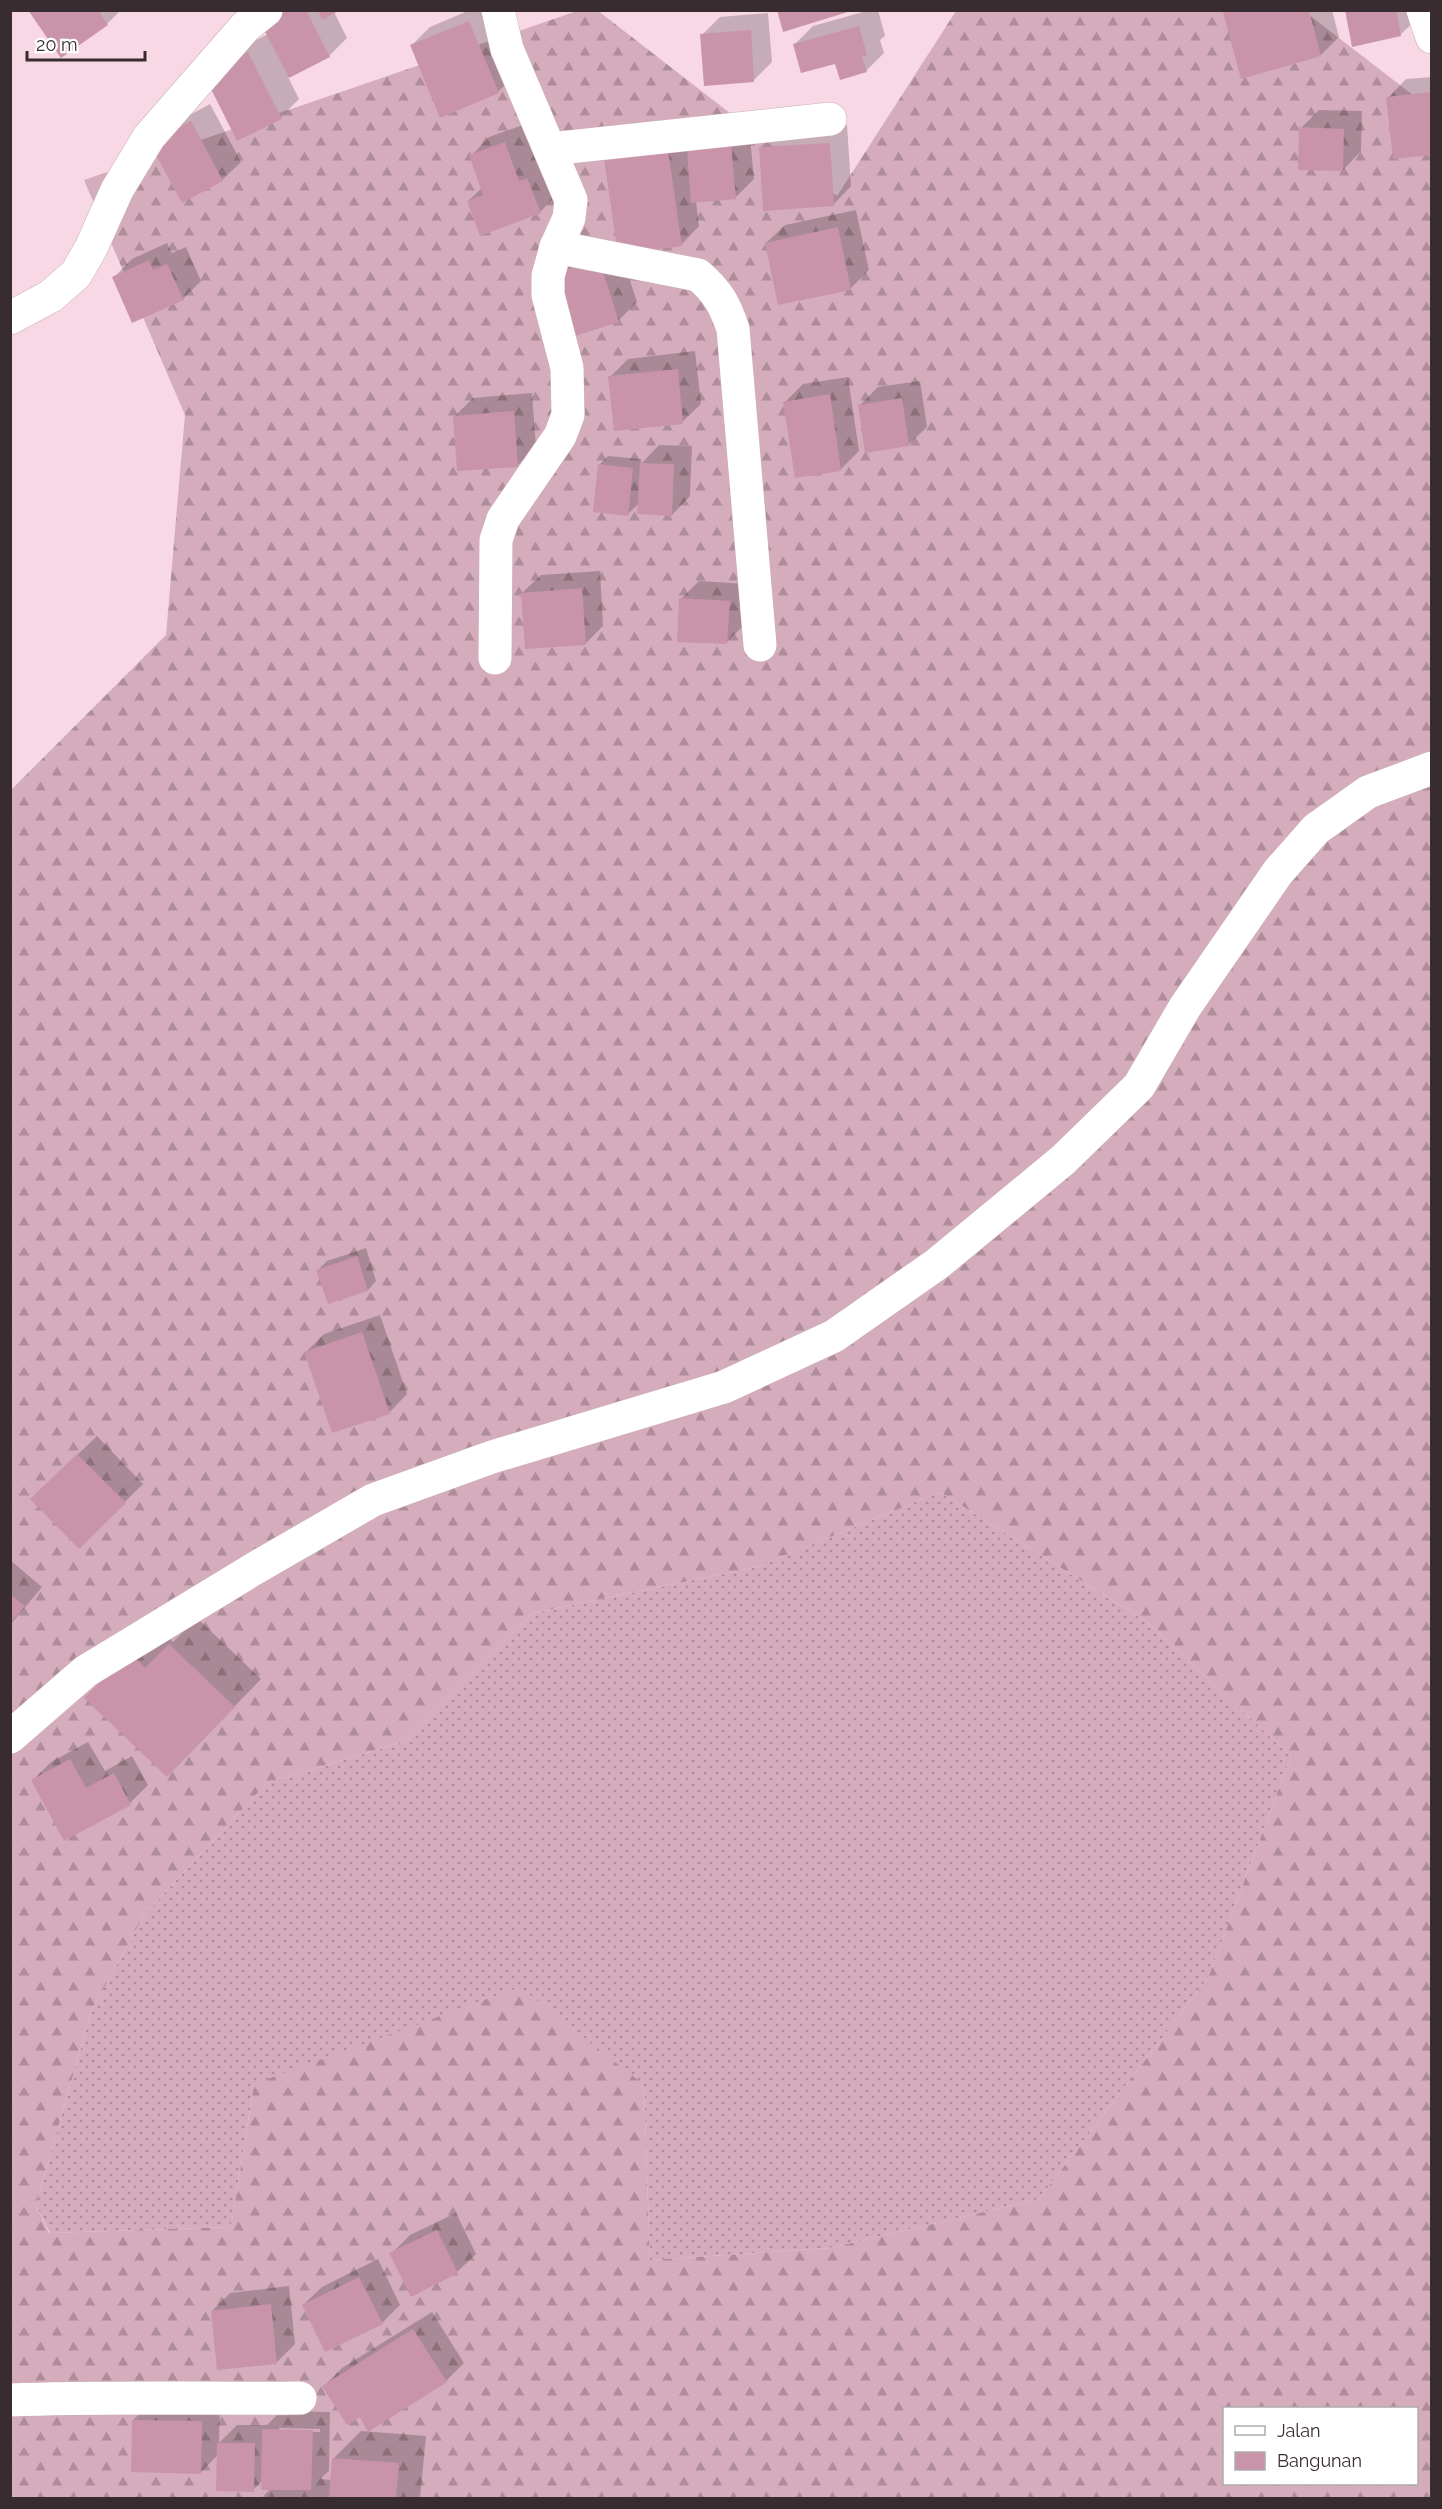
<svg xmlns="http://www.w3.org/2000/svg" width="1442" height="2509" font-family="Raleway,sans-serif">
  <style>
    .grass { fill: url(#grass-dots) }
    .forest { fill: url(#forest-firs); fill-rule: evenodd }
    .shadow { fill: #0003; fill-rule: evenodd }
    .building { fill: #c994a9 }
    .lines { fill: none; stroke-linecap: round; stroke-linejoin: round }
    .minor-casing { stroke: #cbaeb9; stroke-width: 34 }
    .minor { stroke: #fff; stroke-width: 33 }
  </style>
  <defs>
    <pattern id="grass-dots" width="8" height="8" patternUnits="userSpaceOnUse" patternTransform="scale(1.5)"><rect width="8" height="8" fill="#d5acbc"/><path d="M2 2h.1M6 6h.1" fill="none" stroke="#ae8c99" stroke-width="1.8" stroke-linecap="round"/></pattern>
    <pattern id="forest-firs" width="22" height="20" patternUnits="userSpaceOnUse" patternTransform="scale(1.5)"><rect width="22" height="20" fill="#d5acbc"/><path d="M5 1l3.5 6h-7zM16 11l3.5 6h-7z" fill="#ae8c99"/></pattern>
  </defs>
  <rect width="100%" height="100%" fill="#f7d8e4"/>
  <path class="grass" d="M940 1492 1147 1622 1291 1756 1208 1978 1039 2199 830 2248 650 2260 644 2085 254 2084 231 2227 50 2233 36 2205 91 2012 144 1915 267 1783 406 1741 533 1613 757 1567Z"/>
  <path class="forest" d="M597 10 837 196 956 11H1304L1431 109V2498H11V790L166 635 185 415 84 180 577 11ZM940 1492 1147 1622 1291 1756 1208 1978 1039 2199 830 2248 650 2260 644 2085 520 1987 254 2084 231 2227 49 2233 36 2205 91 2012 144 1915 267 1783 406 1741 533 1613 757 1567ZM1224 2408H1416V2484H1224Z"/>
  <g class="shadow">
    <path d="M30 10H121L107 24Z"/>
    <path d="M271 10H337L334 12 347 38 329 56 288 77 299 99 281 117 224 57 268 34Z"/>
    <path d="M470 10H490L516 74 498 92 412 45 430 27Z"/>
    <path d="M870 10H878L885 36 880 40 884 53 866 71 795 44 813 26Z"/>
    <path d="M1226 10H1332L1339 37 1321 55 1224 13Z"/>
    <path d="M1346 10H1418L1419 17 1400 35Z"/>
    <path d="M768 13 772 62 753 81 702 35 720 17Z"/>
    <path d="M1432 77V153L1388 98 1406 79Z"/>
    <path d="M210 104 241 162 222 180 170 126Z"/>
    <path d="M1319 110 1362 111 1361 151 1343 170 1301 128Z"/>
    <path d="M523 125 537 164 546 160 559 193 540 212 468 201 482 188 471 156 489 137Z"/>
    <path d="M847 125 851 186 833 205 760 148 779 130Z"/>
    <path d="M749 127 754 179 735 198 696 201 699 226 681 245 621 253 637 302 619 320 576 334 554 274 572 256 618 241 606 159Z"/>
    <path d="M856 210 869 270 850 289 766 243 785 225Z"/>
    <path d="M167 243 172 253 186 247 201 281 183 299 114 277 132 259Z"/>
    <path d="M695 351 701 404 682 422 610 377 628 359Z"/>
    <path d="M848 377 859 451 841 469 796 476 785 402 803 384Z"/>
    <path d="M920 381 927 427 908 445 859 406 878 387Z"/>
    <path d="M532 393 536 447 518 465 454 417 473 398Z"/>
    <path d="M659 445 692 446 690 496 672 515 639 503 628 514 599 465 608 456 641 459V464Z"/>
    <path d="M600 571 603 626 585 644 522 593 541 575Z"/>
    <path d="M699 581 747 584 745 624 727 642 681 599Z"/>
    <path d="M366 1248 376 1281 368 1290 318 1270 327 1261Z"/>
    <path d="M380 1315 407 1394 389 1413 306 1352 324 1334Z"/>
    <path d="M97 1436 143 1484 79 1547 50 1481Z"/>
    <path d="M10 1560 42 1587 10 1625Z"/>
    <path d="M197 1618 261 1679 194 1748 86 1698 157 1626 173 1642Z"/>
    <path d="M88 1742 105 1771 132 1756 148 1785 130 1803 33 1780 51 1762Z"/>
    <path d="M456 2213 476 2254 457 2272 391 2254 410 2235Z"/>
    <path d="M378 2259 400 2305 382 2323 303 2305 322 2287Z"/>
    <path d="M289 2286 295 2344 277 2362 212 2311 230 2293Z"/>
    <path d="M432 2312 464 2363 446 2381 360 2415 324 2386 342 2368Z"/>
    <path d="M152 2402 220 2403 219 2443 237 2425H267L281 2411 330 2412 329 2471 320 2479 332 2480 334 2458 361 2431 426 2436 420 2498H262L271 2488 262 2481 253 2490 219 2454 201 2472 133 2420ZM279 2428 320 2429V2432L279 2431Z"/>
  </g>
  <g class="building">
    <path d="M28 10H98L108 25 61 58Z"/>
    <path d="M278 10H306L330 57 289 78 259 20Z"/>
    <path d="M318 10H340L322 20Z"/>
    <path d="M777 10H851V11L783 32Z"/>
    <path d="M1228 10H1309L1321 56 1241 79 1223 12Z"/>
    <path d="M1345 10H1396L1401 36 1352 47Z"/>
    <path d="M469 21 499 93 440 118 410 45Z"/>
    <path d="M859 26 867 55 862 57 867 72 840 80 835 64 801 73 793 44Z"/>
    <path d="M751 30 754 82 704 86 700 34Z"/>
    <path d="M248 52 282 119 237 141 204 75Z"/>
    <path d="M1432 92V155L1393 159 1386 97Z"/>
    <path d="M191 121 223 181 182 203 150 144Z"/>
    <path d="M1299 127 1344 129 1343 171 1298 170Z"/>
    <path d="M505 142 519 181 527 178 541 213 480 236 467 201 483 195 469 155Z"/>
    <path d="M830 143 834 206 763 211 759 147Z"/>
    <path d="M731 145 736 199 691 203 687 149Z"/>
    <path d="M668 150 682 246 618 255 604 159Z"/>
    <path d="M838 227 851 290 778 305 765 243Z"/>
    <path d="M599 259 619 322 575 336 552 274Z"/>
    <path d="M149 260 153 270 167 264 184 300 132 323 112 277Z"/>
    <path d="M678 369 683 424 614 431 608 376Z"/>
    <path d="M830 394 841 471 795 478 783 402Z"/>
    <path d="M902 398 909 446 865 453 858 405Z"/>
    <path d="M514 411 518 467 457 471 453 416Z"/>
    <path d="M640 463 674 464 672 516 637 514Z"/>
    <path d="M598 464 633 468 628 516 593 512Z"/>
    <path d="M582 588 586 645 525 649 521 593Z"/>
    <path d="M679 598 730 601 727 644 677 642Z"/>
    <path d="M357 1256 368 1291 328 1304 316 1270Z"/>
    <path d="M362 1332 390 1414 332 1433 304 1352Z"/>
    <path d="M77 1454 126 1503 79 1549 30 1499Z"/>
    <path d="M10 1594 25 1606 10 1623Z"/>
    <path d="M169 1644 235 1707 167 1777 84 1698 129 1652 145 1668Z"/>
    <path d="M70 1759 86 1788 114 1773 131 1805 64 1841 31 1780Z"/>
    <path d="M437 2230 458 2273 411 2297 389 2253Z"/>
    <path d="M359 2277 383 2324 325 2352 302 2305Z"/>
    <path d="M271 2304 277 2364 217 2370 211 2311Z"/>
    <path d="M413 2329 447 2382 368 2432 360 2417 347 2425 322 2386Z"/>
    <path d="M132 2420 202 2421 201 2474 131 2472Z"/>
    <path d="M262 2429 313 2430 311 2490H261Z"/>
    <path d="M217 2443H255L254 2492 216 2491Z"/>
    <path d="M332 2458 399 2463 396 2498H329Z"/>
  </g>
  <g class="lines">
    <g class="minor-casing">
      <g id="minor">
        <path d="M1423 10 1432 37"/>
        <path d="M550 149 830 119"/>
        <path d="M556 247 698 275C718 292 725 305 733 329L760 645"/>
        <path d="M10 318 51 296 76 274 91 248 117 190 149 137 245 27 266 10"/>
        <path d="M495 658 496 540 503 519 560 436 568 415 567 368 548 295V276L556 247 569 218 571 200 507 49 498 10"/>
        <path d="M10 1737 86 1671 252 1570 373 1500 492 1457 724 1387 834 1336 937 1264 1063 1160 1139 1086 1185 1007 1278 872 1316 829 1368 792 1432 768"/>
        <path d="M10 2400C107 2396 204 2399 300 2398"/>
      </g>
    </g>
    <use href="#minor" class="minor"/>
  </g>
  <rect width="1442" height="2509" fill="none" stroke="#382c31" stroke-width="24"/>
  <rect x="1223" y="2407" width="195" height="78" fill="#ffffff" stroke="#afabad" stroke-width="1.5"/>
  <rect x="1235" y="2426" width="30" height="9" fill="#ffffff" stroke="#afabad" stroke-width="1.5"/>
  <text x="1277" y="2437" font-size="18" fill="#382c31">Jalan</text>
  <rect x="1235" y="2452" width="30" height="18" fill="#c994a9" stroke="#afabad" stroke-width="1.5"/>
  <text x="1277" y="2467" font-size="18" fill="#382c31">Bangunan</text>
  <path d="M27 51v9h118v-9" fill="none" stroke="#382c31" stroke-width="3"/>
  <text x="36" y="51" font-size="18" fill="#382c31" stroke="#ffffff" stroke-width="4.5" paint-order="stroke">20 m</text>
</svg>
